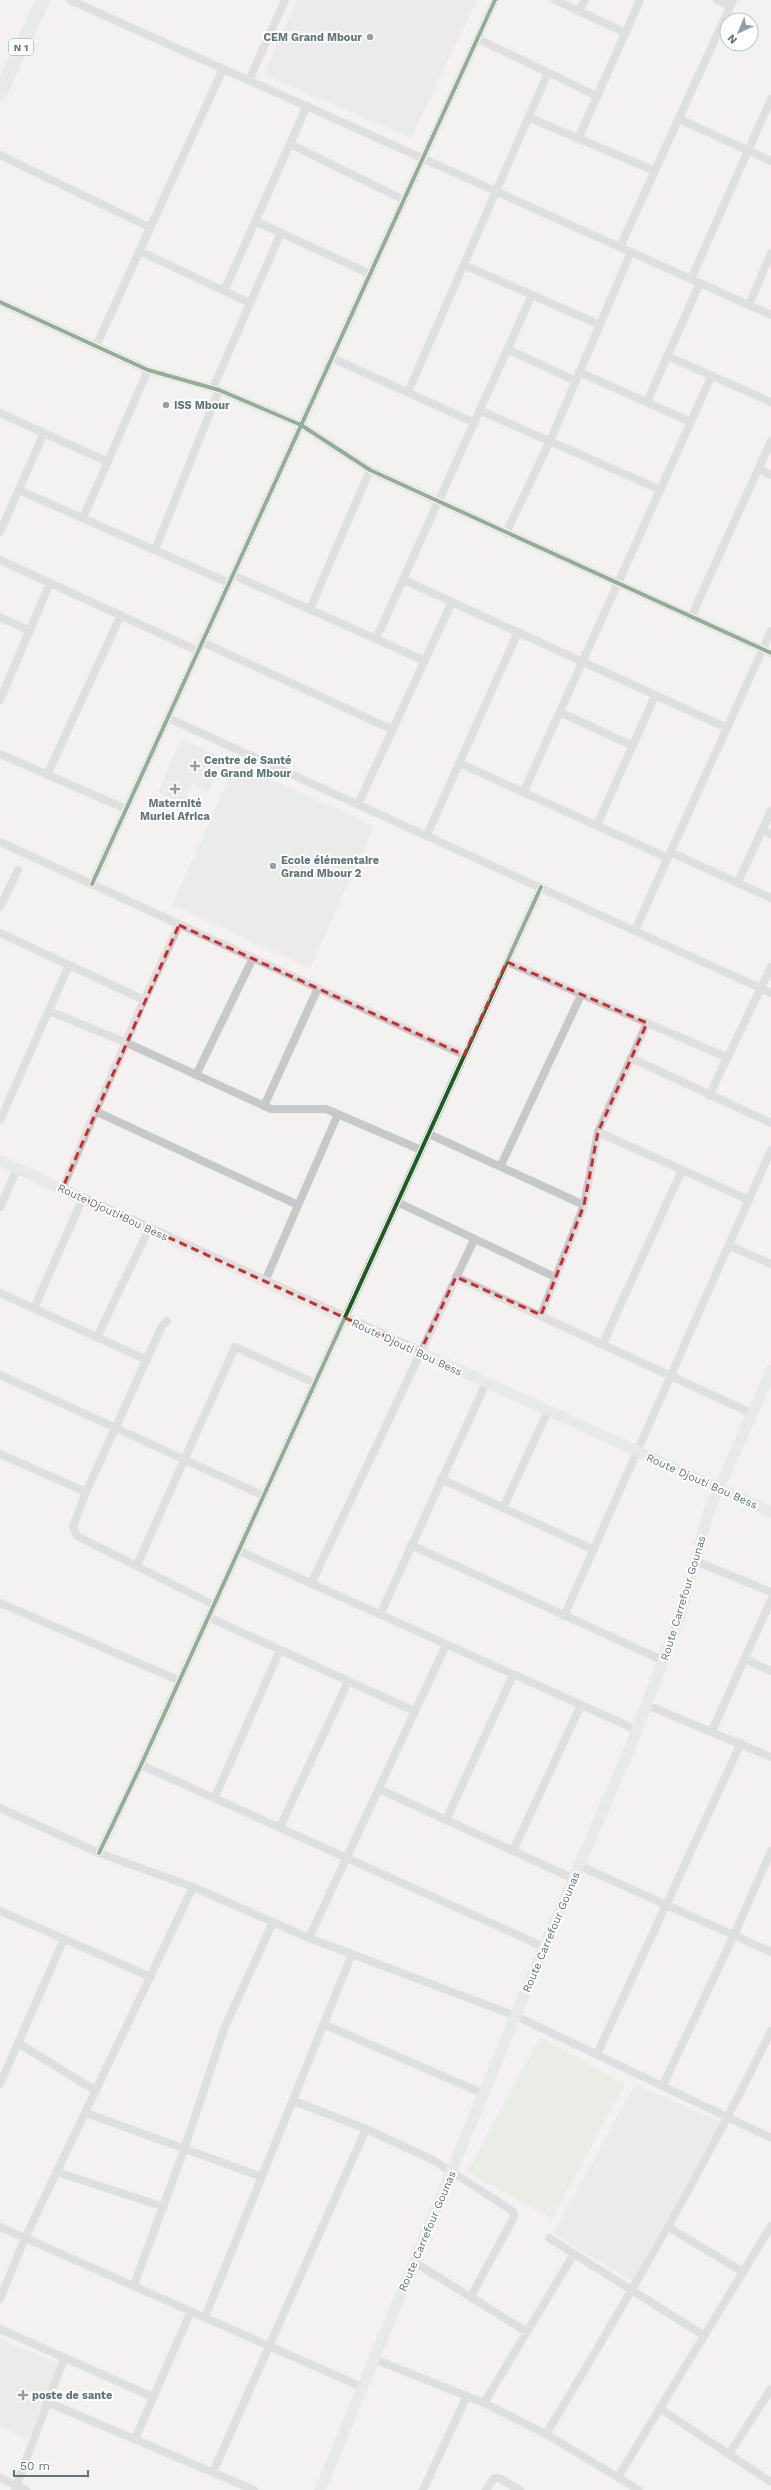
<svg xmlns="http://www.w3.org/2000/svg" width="771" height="2490" font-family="'Work Sans',sans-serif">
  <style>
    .built { fill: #e2e4e3 }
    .green { fill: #e2e4dd }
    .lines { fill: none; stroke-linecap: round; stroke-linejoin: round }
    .street { stroke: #c7c8c9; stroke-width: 8 }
    .secondary { stroke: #dddedd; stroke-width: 11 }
    .highway { stroke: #dddedd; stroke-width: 14 }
    .cycleway-casing { stroke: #fff; stroke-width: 6 }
    .cycleway { stroke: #1b5e20; stroke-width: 4 }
    .marked { fill: none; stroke: #d62828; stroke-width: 3; stroke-dasharray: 8 5; stroke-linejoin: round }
    .poi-dot { fill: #92a1a5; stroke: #fff; stroke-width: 1.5 }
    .labels { text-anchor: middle; stroke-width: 4; stroke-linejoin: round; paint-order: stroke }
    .shield { fill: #fff; stroke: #8e9fa4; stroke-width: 1 }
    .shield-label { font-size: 10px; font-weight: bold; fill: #5d767d }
    .poi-label { font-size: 11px; font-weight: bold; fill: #5d767d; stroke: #fff; text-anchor: start }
    .street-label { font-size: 11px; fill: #5d767d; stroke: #fff }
  </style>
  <rect width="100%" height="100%" fill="#f3f2f0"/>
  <g class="built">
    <path d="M297 0H477L411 138 264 75Z"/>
    <path d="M181 739 224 758 208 793 193 785 184 804 158 792Z"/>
    <path d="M236 763 374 826 310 968 172 905Z"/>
    <path d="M635 2084 720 2122 632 2281 553 2234Z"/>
    <path d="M0 2339 58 2363 28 2440 0 2426Z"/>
  </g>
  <path class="green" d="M540 2037 625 2084 552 2219 467 2172Z"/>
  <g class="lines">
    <g class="street">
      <path d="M70 0 771 315"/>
      <path d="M555 0 626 33"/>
      <path d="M717 0 730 6"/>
      <path d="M579 11 585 0"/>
      <path d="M478 39 597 96"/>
      <path d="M249 80 285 0"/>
      <path d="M530 118 655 171"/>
      <path d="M679 119 771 161"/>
      <path d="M578 139 640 0"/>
      <path d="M290 144 404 200"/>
      <path d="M0 155 149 227"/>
      <path d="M255 221 370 274"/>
      <path d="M620 247 733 0"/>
      <path d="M139 251 250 303"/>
      <path d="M464 265 600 325"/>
      <path d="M691 279 771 99"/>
      <path d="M224 291 307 106"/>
      <path d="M0 302 148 370 219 390 301 425 370 470 771 653"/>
      <path d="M749 305 771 253"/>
      <path d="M96 346 223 69"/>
      <path d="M509 350 576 381"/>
      <path d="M667 356 771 402"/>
      <path d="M332 358 475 423"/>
      <path d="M579 372 691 422"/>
      <path d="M213 388 280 235"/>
      <path d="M408 392 548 73"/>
      <path d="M647 402 700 283"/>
      <path d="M481 411 661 490"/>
      <path d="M0 413 108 462"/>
      <path d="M759 469 771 475"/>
      <path d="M19 490 229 583"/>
      <path d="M83 518 148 370"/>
      <path d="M0 532 44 433"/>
      <path d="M506 533 550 441 631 252"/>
      <path d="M155 550 219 390"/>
      <path d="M0 560 198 651"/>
      <path d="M233 575 425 661"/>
      <path d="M404 580 727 728"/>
      <path d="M310 609 370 470"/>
      <path d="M0 617 30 631"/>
      <path d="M691 617 771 441"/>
      <path d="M376 639 532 295"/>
      <path d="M202 642 393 730"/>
      <path d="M0 700 50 583"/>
      <path d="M560 712 633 746"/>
      <path d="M168 718 771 993"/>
      <path d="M0 754 126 809"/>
      <path d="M459 763 668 858"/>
      <path d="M47 775 121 615"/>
      <path d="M524 791 712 375"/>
      <path d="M358 804 452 602"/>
      <path d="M597 825 655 696"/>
      <path d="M762 830 771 834"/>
      <path d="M427 835 518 632"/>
      <path d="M0 842 464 1055"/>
      <path d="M670 852 771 898"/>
      <path d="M738 882 771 811"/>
      <path d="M92 884 495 0"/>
      <path d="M0 907 18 870"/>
      <path d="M635 930 771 631"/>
      <path d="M0 933 144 1000"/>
      <path d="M507 962 728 1058"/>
      <path d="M49 1011 127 1043 271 1109H326L421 1150"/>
      <path d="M631 1058 771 1123"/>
      <path d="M196 1075 253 958"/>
      <path d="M709 1096 771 967"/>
      <path d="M264 1106 318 988"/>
      <path d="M97 1112 298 1205"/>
      <path d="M0 1120 69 965"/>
      <path d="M598 1132 749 1200"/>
      <path d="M429 1134 584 1205"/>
      <path d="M501 1165 581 995"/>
      <path d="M62 1189 144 1000 179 925"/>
      <path d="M397 1202 555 1277"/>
      <path d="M0 1207 17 1169"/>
      <path d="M730 1246 771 1264"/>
      <path d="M456 1277 751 1413"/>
      <path d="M265 1281 338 1114"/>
      <path d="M0 1293 147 1360"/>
      <path d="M34 1308 83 1198"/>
      <path d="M541 1315 584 1205 598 1132 647 1023"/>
      <path d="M167 1321 162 1326 86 1492 73 1527 77 1536 214 1605"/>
      <path d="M97 1337 149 1229"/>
      <path d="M603 1343 682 1170"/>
      <path d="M0 1375 264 1496"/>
      <path d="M0 1454 86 1492"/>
      <path d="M441 1479 594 1550"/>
      <path d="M503 1508 548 1411"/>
      <path d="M411 1545 664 1661"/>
      <path d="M239 1551 637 1730"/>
      <path d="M695 1561 771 1592"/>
      <path d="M137 1565 235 1347 315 1383"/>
      <path d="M311 1584 474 1240"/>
      <path d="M0 1603 180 1681"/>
      <path d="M380 1615 486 1383"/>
      <path d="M564 1616 771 1150"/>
      <path d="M208 1617 414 1711"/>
      <path d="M745 1659 771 1671"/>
      <path d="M647 1705 771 1757"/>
      <path d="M712 1731 771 1600"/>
      <path d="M141 1765 544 1947"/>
      <path d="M379 1789 574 1879"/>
      <path d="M215 1797 280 1650"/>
      <path d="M0 1808 99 1853 193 1887 309 1938 516 2016 771 2138"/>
      <path d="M446 1820 513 1675"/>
      <path d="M280 1827 348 1682"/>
      <path d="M513 1851 581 1705"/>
      <path d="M99 1853 141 1765 541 887"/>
      <path d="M580 1866 771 1952"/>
      <path d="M0 1911 151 1977"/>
      <path d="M309 1938 446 1645"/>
      <path d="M323 2024 484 2094"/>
      <path d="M18 2043 96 2091"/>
      <path d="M597 2054 741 1743"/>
      <path d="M0 2084 64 1939"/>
      <path d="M663 2085 734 1935 771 1851"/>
      <path d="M294 2101 366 2129 433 2160 511 2210 514 2214 513 2219 471 2296"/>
      <path d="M86 2113 262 2177"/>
      <path d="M57 2172 164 2207"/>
      <path d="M0 2227 362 2387"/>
      <path d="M668 2227 743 2272"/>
      <path d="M549 2238 703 2335"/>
      <path d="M414 2262 527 2332"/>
      <path d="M134 2285 184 2150 224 2029 273 1922"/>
      <path d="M0 2299 25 2238 193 1887"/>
      <path d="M205 2317 352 1954"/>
      <path d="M0 2329 153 2397"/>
      <path d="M374 2359 484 2403 546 2434 639 2490"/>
      <path d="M47 2402 254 2490"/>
      <path d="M484 2403 574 2254"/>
      <path d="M659 2408 771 2482"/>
      <path d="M546 2434C626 2302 703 2170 771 2031"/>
      <path d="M135 2439 191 2311"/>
      <path d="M729 2454 771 2389"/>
      <path d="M213 2472 366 2129"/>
      <path d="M618 2477 771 2226"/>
      <path d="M0 2478 26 2490"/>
      <path d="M15 2490 64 2358"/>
      <path d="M423 2490 467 2396"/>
      <path d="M486 2490 494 2478H499L520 2490"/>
    </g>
    <g class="secondary">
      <path d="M0 1161 771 1512"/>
      <path d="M320 2490 544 1947 629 1750 679 1619 710 1508 771 1371"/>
    </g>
    <path class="highway" d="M0 93 43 0"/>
    <g class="cycleway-casing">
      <g id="cycleway">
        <path d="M0 302 148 370 219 390 301 425 370 470 771 653"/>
        <path d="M92 884 495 0"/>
        <path d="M99 1853 141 1765 541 887"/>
      </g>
    </g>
    <use href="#cycleway" class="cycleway"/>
  </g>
  <path d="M0 0H771V2490H0ZM179 925 464 1055 507 962 647 1023 598 1132 584 1205 541 1315 456 1277 420 1352 62 1189Z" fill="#f3f2f0" fill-opacity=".55" fill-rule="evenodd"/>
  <path class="marked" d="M179 925 464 1055 507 962 647 1023 598 1132 584 1205 541 1315 456 1277 420 1352 62 1189Z"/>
  <g class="poi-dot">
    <circle cx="370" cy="37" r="4"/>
    <circle cx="166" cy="405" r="4"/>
    <path d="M193 760h4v4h4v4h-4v4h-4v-4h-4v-4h4z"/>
    <path d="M173 783h4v4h4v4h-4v4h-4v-4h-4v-4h4z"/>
    <circle cx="273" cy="866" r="4"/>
    <path d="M21 2389h4v4h4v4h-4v4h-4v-4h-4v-4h4z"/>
  </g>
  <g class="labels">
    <rect class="shield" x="9" y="39" width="24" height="16" rx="3"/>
    <g class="shield-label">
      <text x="21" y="51">N 1</text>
    </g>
    <g class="poi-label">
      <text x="362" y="41" text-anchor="end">CEM Grand Mbour</text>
      <text x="174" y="409">ISS Mbour</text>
      <text x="204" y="764">Centre de Santé<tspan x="204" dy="13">de Grand Mbour</tspan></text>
      <text x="175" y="807" text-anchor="middle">Maternité<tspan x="175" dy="13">Muriel Africa</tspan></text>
      <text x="281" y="864">Ecole élémentaire<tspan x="281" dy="13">Grand Mbour 2</tspan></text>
      <text x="32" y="2399">poste de sante</text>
    </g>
    <g class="street-label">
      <text transform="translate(113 1212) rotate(25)" y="4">Route Djouti Bou Bess</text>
      <text transform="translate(407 1347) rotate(25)" y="4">Route Djouti Bou Bess</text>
      <text transform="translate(702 1481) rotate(24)" y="4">Route Djouti Bou Bess</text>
      <text transform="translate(683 1598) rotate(-73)" y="4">Route Carrefour Gounas</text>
      <text transform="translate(551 1932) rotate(-67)" y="4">Route Carrefour Gounas</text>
      <text transform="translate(427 2231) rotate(-67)" y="4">Route Carrefour Gounas</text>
    </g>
  </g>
  <g transform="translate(739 32) rotate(224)"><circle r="19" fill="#ffffff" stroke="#bec8cb"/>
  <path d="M0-3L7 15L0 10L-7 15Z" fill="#92a1a5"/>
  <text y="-6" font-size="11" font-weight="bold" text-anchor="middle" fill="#5d767d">N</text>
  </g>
  <path d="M14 2470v6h74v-6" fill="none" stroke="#5d767d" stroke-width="2"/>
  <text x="20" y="2470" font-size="12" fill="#5d767d" stroke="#ffffff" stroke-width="3" paint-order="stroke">50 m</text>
</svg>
